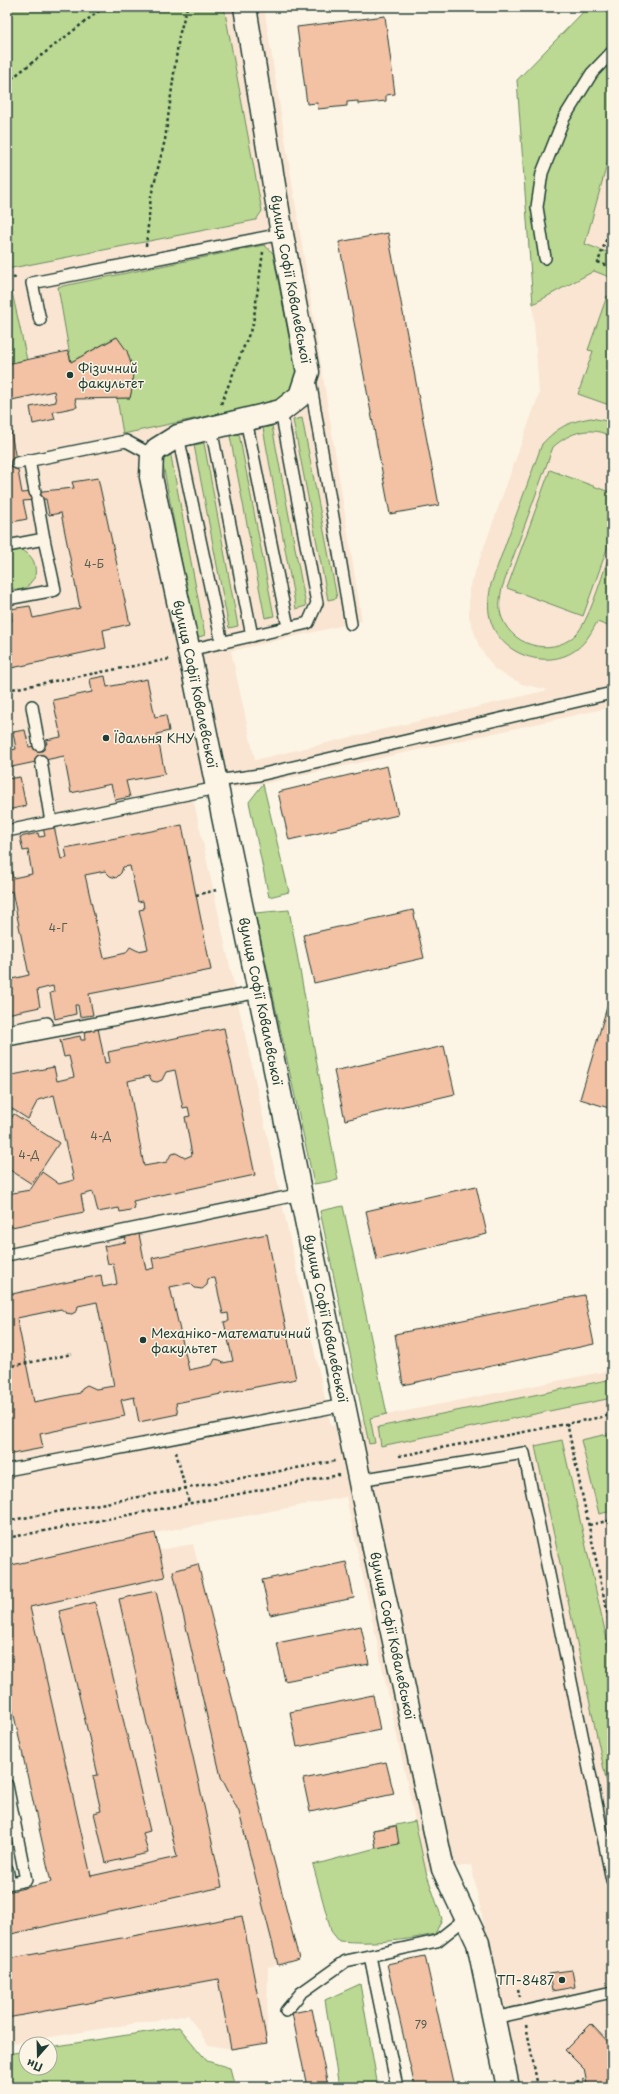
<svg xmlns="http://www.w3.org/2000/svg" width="619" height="2094" font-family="'Playpen Sans',sans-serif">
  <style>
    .built { fill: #f9e5d2 }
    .green { fill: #bbd992; stroke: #6d8b63 }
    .building { fill: #f3c1a4; stroke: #1f3d34; fill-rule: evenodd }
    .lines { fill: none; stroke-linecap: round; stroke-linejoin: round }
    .service-casing { stroke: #1f3d34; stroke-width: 14 }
    .minor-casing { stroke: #1f3d34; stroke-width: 25 }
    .path { stroke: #1f3d34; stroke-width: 2.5; stroke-dasharray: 3 3; stroke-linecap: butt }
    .service { stroke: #fcf5e5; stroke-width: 11 }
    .minor { stroke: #fcf5e5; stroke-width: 22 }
    .poi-dot { fill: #1f3d34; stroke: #fcf5e5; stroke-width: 1.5 }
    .labels { text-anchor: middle; stroke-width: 3; stroke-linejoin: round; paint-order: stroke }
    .number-label { font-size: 11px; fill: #545e50 }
    .street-label { font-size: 13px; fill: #1f3d34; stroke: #fcf5e5 }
    .poi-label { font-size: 13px; fill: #1f3d34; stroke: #fcf5e5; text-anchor: start }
  </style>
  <rect width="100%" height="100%" fill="#fcf5e5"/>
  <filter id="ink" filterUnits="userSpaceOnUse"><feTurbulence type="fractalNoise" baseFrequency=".025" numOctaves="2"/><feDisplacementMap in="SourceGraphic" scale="8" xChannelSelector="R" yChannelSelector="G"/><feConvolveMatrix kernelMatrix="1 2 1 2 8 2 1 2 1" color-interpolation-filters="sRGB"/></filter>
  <g filter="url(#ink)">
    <path class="built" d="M14 7H264L362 621 231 651 255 760 548 690 522 684 495 670 479 646 469 617V589L539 394 517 80 588 7H612V707L263 784 192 793 331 1426 612 1370V2087H519L471 1865 426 1872 346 1497 155 1533 159 1550 193 1544 299 1959 268 1967 267 2043 231 2049 208 2045 188 2015 7 2044V1892L51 1882 7 1684V9Z"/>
    <g class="green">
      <path d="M7 7H224L262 211 256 220 7 269Z"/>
      <path d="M588 7H612V146L585 244 612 254V278L594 271 533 304 517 80Z"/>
      <path d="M264 245 273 253 297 380 283 400 123 434 117 398H130C135 376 130 356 116 337L71 362 58 287Z"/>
      <path d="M12 292 27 360 7 364V293Z"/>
      <path d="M607 296 612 298V406L578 394 593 351 588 350Z"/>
      <path d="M302 418 337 598 328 600 293 420Z"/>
      <path d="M591 418 612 422V437C591 425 570 432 553 447L502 588C500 598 498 608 502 618 514 649 557 657 578 632 591 616 605 567 612 546V615L608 626 597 622C591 633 586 642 577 649 547 672 498 654 490 618 487 606 489 596 491 584L542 444C558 427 568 422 591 418Z"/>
      <path d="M272 426 306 606 296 609 263 428Z"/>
      <path d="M239 434 274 616 265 618 230 436Z"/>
      <path d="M204 443 238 626 229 628 194 445Z"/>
      <path d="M170 451 205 635 196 638 161 454Z"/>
      <path d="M550 470 612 493V535L583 616 507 588Z"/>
      <path d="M18 549C32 553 37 563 35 577L26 588 19 590 7 588V551Z"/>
      <path d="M263 784 289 892 269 897 249 802Z"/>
      <path d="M289 910 338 1180 314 1184 255 913Z"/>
      <path d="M343 1206 387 1414 370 1418 375 1443 369 1444 320 1211Z"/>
      <path d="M612 1379V1398L381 1446 378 1427Z"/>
      <path d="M612 1433V1511L599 1514 581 1440Z"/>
      <path d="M562 1440 612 1662V1807L535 1446Z"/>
      <path d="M415 1821 426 1872 442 1919 435 1934C403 1941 373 1944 339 1941L331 1931 313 1865 376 1848 373 1830Z"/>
      <path d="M360 1984 378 2087H339L325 2000Z"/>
      <path d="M179 2027 207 2061 230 2068 235 2087H7V2054L26 2051V2068H50V2047Z"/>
    </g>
    <g class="building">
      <path d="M385 16 395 94 386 95V101L358 104V101L347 102V106L318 109 317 103 307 104 297 27Z"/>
      <path d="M388 233 439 505 390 514 339 242Z"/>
      <path d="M117 337 127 351 132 367 133 384 130 398 75 399 77 407 53 412 55 419 33 424 30 407 56 402 54 391 7 401V364L68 351 71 362Z"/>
      <path d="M9 421 22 493 74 488 72 482 98 478 130 624 103 630 106 648 7 669V622L12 621 10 609 30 606 33 618 80 608 61 513 49 515 46 499 23 501 27 519 7 523V422Z"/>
      <path d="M105 676 107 687 147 679 155 717 166 715 169 731 157 734 165 774 126 781 130 797 115 800 111 784 71 793 64 756 7 768V751L16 749 13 732 25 730 29 747 47 744 46 740 61 737 53 700 92 692 90 679Z"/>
      <path d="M387 766 398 815 289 840 278 792Z"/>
      <path d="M20 777 26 806 7 810V779Z"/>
      <path d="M182 825 211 970 89 994 93 1015 80 1017 78 1005H75L76 1014 55 1019 50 993 54 992 53 986 37 990 40 1007 7 1014V975L12 979 29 975 12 891 7 893V861H9L13 878 32 874 28 850 23 851 20 837 38 833 39 837 45 836 43 828 54 826 61 859 67 858 65 848ZM130 866 138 902 143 901 144 909 139 910 148 949 138 951 130 947 126 953 104 958 85 875 105 871 110 876 116 878 121 873 123 867Z"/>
      <path d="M413 910 424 958 314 983 303 935Z"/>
      <path d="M612 990V1109L580 1099Z"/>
      <path d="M98 1028 105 1063 110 1062 108 1052 224 1028 255 1175 133 1201 135 1209 120 1212 119 1208 98 1212 93 1192 81 1195 84 1212 7 1228V1194L30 1190 42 1172 59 1184 74 1180 54 1095 38 1100 28 1119 9 1107H7V1076L54 1067 57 1081 74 1077 69 1056 64 1057 60 1040 80 1036 81 1040H85L84 1031ZM175 1070 183 1108 188 1107 190 1116 185 1117 192 1155 185 1158 176 1153 171 1154 167 1162 144 1166 128 1081 149 1076 152 1081 157 1082 162 1080 166 1072Z"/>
      <path d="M444 1046 455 1094 345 1120 334 1071Z"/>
      <path d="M14 1114 59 1143 32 1184 7 1168V1125Z"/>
      <path d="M476 1186 487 1234 377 1260 366 1211Z"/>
      <path d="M139 1234 146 1270 154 1268 152 1258 267 1234 296 1379 176 1403 178 1414 139 1422 134 1397 121 1400 125 1416 40 1434 43 1448 7 1455V1275L12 1294 101 1275 103 1287 117 1284 113 1263 108 1264 104 1246 126 1242 125 1237ZM215 1278 223 1314 228 1313 229 1321 224 1322 233 1361 223 1363 220 1360 215 1359 212 1365 189 1370 170 1287 190 1283 195 1288 202 1289 207 1285 208 1279ZM97 1302 114 1386 96 1389 87 1385 82 1388 80 1393 34 1402 17 1318 61 1309 66 1313 72 1314 77 1311 78 1306Z"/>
      <path d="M584 1295 594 1344 403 1385 395 1334Z"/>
      <path d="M155 1533 165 1577 30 1607 91 1876 177 1857 119 1599 156 1591 222 1887 7 1935V1892L51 1882 7 1684V1566Z"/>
      <path d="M346 1562 354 1598 270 1615 262 1580Z"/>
      <path d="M198 1564 299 1959 278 1965 239 1812 221 1777 173 1571Z"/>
      <path d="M95 1602 150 1831 143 1833 148 1853 106 1863 94 1813 101 1811 93 1776 98 1775 59 1611Z"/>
      <path d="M361 1626 369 1664 285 1681 277 1643Z"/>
      <path d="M373 1695 380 1730 297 1747 290 1712Z"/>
      <path d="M386 1762 394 1794 310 1812 303 1779Z"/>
      <path d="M396 1826 399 1844 376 1848 373 1830Z"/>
      <path d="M7 1843 12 1869 7 1870Z"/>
      <path d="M242 1916 267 2043 231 2049 218 1979 7 2018V1959Z"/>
      <path d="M425 1956 454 2087H415L387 1964Z"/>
      <path d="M572 1970 575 1987 552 1991 549 1973Z"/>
      <path d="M312 2009 328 2086 323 2087H307L292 2013Z"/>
      <path d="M591 2024 612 2046V2087H585L587 2084 584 2069 565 2050Z"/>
    </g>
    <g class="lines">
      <g class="service-casing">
        <g id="service">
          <path d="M545 258 537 207 542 173 564 118 592 73 612 52"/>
          <path d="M40 320 32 283 282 234"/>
          <path d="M310 380 351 624"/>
          <path d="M246 420 288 627"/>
          <path d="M211 428 252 636"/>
          <path d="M178 436 222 643"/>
          <path d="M29 460 35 492"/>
          <path d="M17 463 126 441 152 455"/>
          <path d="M7 546 44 539 37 500"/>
          <path d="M7 599 55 590 44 539"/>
          <path d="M189 650 308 623 317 603 281 411"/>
          <path d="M32 706 39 745"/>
          <path d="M41 761 51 822"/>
          <path d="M216 781 259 775 612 693"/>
          <path d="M7 831 217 788"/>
          <path d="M7 1031 47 1023"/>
          <path d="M7 1040 259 992"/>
          <path d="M7 1255 301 1194"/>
          <path d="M7 1470 344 1405"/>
          <path d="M359 1480 524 1453 612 1880"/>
          <path d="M7 1785 26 1880 7 1884"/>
          <path d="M7 1869 10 1883"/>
          <path d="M370 1956 397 2087"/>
          <path d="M286 2011 301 1993 346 1961 437 1941 466 1918"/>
          <path d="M494 2018 612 1992"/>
        </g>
      </g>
      <g class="minor-casing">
        <g id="minor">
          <path id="s1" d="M245 7 282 234 308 372 300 396 281 411 178 436 157 449 152 455 151 477 190 656 364 1502 443 1869 478 1943 508 2087"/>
        </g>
      </g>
      <g class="path">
        <path d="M7 82 104 7"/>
        <path d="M612 179V202"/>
        <path d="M612 216 608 235 598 262 612 268"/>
        <path d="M146 246 151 196 165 140 179 36 187 7"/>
        <path d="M7 279 18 277"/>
        <path d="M221 404 253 324 263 252"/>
        <path d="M7 690 170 659"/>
        <path d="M196 895 217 890"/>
        <path d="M7 1367 72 1354"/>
        <path d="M567 1423 612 1635"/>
        <path d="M176 1452 189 1503"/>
        <path d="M399 1456 612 1415"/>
        <path d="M7 1521 335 1461"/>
        <path d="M589 1525 612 1520"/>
        <path d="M7 1538 339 1475"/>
        <path d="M518 1989 520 1997"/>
        <path d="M526 2025 538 2087"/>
        <path d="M553 2087 584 2080"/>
      </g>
      <use href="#service" class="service"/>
      <use href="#minor" class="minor"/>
    </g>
  </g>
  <g class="poi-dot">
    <circle cx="70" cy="375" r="4"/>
    <circle cx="106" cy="738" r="4"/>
    <circle cx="143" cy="1340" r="4"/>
    <circle cx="562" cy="1980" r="4"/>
  </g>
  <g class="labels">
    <g class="number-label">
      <text x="94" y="568">4-Б</text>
      <text x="58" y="932">4-Г</text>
      <text x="101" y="1140">4-Д</text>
      <text x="29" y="1159">4-Д</text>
      <text x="421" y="2029">79</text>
    </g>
    <g class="street-label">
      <text dy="5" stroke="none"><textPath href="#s1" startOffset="276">вулиця Софії Ковалевської</textPath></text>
      <text dy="5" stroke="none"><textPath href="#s1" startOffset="792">вулиця Софії Ковалевської</textPath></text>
      <text dy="5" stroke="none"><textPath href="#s1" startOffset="1116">вулиця Софії Ковалевської</textPath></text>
      <text dy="5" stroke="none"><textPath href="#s1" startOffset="1440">вулиця Софії Ковалевської</textPath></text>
      <text dy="5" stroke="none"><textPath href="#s1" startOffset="1764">вулиця Софії Ковалевської</textPath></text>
    </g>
    <g class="poi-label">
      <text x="78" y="373">Фізичний<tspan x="78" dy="15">факультет</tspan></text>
      <text x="114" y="743">Їдальня КНУ</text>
      <text x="151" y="1338">Механіко-математичний<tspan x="151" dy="15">факультет</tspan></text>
      <text x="554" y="1985" text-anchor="end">ТП-8487</text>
    </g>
  </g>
  <rect width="619" height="2094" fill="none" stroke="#fcf5e5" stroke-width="24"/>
  <rect x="12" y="12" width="595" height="2070" fill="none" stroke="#1f3d34" stroke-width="1.5" filter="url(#ink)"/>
  <g transform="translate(38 2056) rotate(200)"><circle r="19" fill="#fcf5e5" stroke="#a4ab9e"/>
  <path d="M0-3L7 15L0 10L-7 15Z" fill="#1f3d34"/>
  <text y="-6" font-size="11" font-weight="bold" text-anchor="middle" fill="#1f3d34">Пн</text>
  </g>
</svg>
